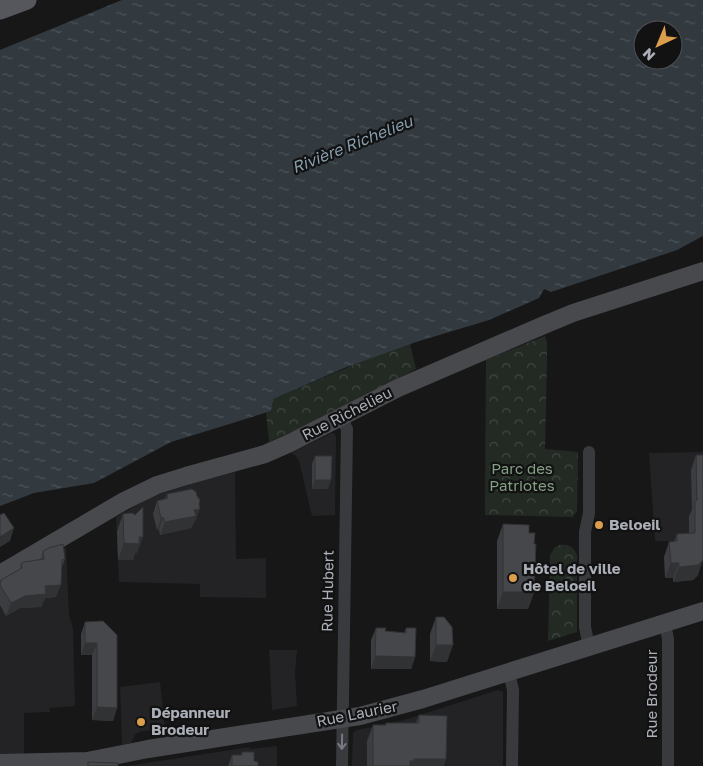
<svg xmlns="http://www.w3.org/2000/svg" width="703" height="766" font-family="'Golos Text',sans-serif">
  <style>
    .built { fill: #232325 }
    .park { fill: url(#park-crowns) }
    .water { fill: url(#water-ripples); fill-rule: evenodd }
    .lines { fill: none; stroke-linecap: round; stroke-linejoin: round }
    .street { stroke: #383a3d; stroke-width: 12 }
    .secondary { stroke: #47494d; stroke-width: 18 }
    .primary { stroke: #55575c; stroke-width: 19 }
    .wall { fill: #3c3d40 }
    .shaded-wall { fill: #313234 }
    .building { fill: #46474b; stroke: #313234 }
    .oneway { stroke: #777a80 }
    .poi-dot { fill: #db9e4d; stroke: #121213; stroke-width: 2 }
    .labels { text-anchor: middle; stroke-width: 4.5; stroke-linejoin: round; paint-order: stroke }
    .street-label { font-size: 15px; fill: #abafb7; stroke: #121213 }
    .park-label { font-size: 15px; fill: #859f84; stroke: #121213 }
    .poi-label { font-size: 15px; font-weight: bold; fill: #abafb7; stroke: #121213; text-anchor: start }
    .water-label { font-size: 16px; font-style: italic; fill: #869ead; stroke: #121213 }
  </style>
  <defs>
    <pattern id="park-crowns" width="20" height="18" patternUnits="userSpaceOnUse" patternTransform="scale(1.25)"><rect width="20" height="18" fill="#232a24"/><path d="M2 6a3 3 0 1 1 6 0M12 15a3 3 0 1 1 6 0" fill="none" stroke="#404642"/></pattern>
    <pattern id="water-ripples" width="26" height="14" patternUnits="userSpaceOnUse" patternTransform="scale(1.25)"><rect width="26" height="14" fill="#323a40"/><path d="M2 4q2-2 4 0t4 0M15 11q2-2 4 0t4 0" fill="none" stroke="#4d5459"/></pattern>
  </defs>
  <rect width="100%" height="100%" fill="#171718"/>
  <g class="built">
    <path d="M332 433 335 434 336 438 335 515 312 516 299 461 295 455 291 453Z"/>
    <path d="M703 452V542L655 541 649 453Z"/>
    <path d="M235 472 236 559 266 558V598L200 597V584L119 582 116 517 149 498 172 489Z"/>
    <path d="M66 547 69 615 73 628 75 706 50 708V712L24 713V754H0V585Z"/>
    <path d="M269 650H297L295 672 297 706 272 710Z"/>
    <path d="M160 682 165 728 139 732 135 735 131 743 122 745 120 687Z"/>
    <path d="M498 690 503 692V766H352L353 733 357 730 401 721Z"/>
    <path d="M277 746V766H127L250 747V749Z"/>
  </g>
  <g class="park">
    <path d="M545 336 547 342V359L545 449 578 452 577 511 573 517H571L485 515 486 360Z"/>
    <path d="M410 344 416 369 307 425 269 442 266 413 271 411 272 399 373 357Z"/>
    <path d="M560 545C569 544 574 547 577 555V632L548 641 550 555 555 547Z"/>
  </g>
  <path class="water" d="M122 0H703V236L677 250 551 292 544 289 539 298 489 320 416 342 344 368 273 399 271 411 171 442 94 483 34 493 0 506V50ZM643 30H673V60H643Z"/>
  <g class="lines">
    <g class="street">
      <path d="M341 417 347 429 342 766"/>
      <path d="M665 623 668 639V766"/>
      <path d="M589 647 585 627V532L589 513V452"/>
      <path d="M509 673 513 690 512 766"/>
    </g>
    <g class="secondary">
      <path d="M0 574 124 501 157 485 186 476 265 454 290 443 398 388 544 325 573 313 703 271"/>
      <path d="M0 763 87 761 148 749 360 716 423 699 703 611"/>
    </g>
    <path class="primary" d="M0 10 27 0"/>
  </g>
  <g class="wall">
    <path d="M696 455 698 575 693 580 673 582V578H665L664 557 669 542H674L677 534H689V516L692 510 691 470Z"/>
    <path d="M315 456 328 489H312V464Z"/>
    <path d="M167 494 199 504 195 521 194 522 191 528 160 535 159 530H157L153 514 157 501 165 499Z"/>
    <path d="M123 514 137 553H135L133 560H118L117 531Z"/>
    <path d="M503 524 529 533 534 592 528 609H497V541Z"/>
    <path d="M43 551 65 559 62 567 56 597 45 598 41 607 20 608 6 616 0 605V582L20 569 21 564 40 560Z"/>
    <path d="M436 617 447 662 430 661V634Z"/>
    <path d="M85 622 117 635V708L113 721 92 720V655H81V634Z"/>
    <path d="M376 628 385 631 404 633 406 628 415 657 411 669H371V640Z"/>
    <path d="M419 715 444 766H367V741L373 725H385L386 723H416Z"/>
    <path d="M242 752 254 761 258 766H228L232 755H241Z"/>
  </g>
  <g class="shaded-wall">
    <path d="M315 480H331L328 489H312Z"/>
    <path d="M200 509 195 521 194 522 191 528 160 535 165 522 194 510Z"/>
    <path d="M163 517 159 530H157L161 518Z"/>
    <path d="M14 528 10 541 0 547V537Z"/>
    <path d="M139 537H143L137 553H135L133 560H118L124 543Z"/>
    <path d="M703 560 698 575 693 580 673 582 679 567Z"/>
    <path d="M671 563H679L673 578H665Z"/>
    <path d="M61 585 56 597 45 598 41 607 20 608 6 616 11 603 45 586Z"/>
    <path d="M503 592H534L528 609H497Z"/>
    <path d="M85 643H97L92 655H81Z"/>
    <path d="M436 645H453L447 662 430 661Z"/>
    <path d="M375 656 415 657 411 669H371Z"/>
    <path d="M97 707 117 708 113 721 92 720Z"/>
    <path d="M414 759H446L444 766H408L410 761Z"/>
  </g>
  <g class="building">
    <path d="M696 455H703V560L698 565 679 567V563H671L669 542 677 541V534L695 533V501L697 500Z"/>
    <path d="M315 456H332L331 480H315Z"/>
    <path d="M192 489 196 492 197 496 200 500 199 504 200 509 194 510 196 516 165 522 163 517 161 518 157 501 168 498 167 494Z"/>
    <path d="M143 507V537H139V544L124 543 123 514 132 513 135 515Z"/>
    <path d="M4 513 14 528 0 537V515Z"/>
    <path d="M503 524 529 525V533H535L534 544H536L534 592H503Z"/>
    <path d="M63 544 65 559 62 560 61 585 45 586 46 594 25 596 11 603 0 585 1 580 22 568 21 564 24 562 44 559 43 551 49 548Z"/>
    <path d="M436 617H444L452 627 453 645H436Z"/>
    <path d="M103 621 117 635V708L97 707V643H85V622Z"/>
    <path d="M376 628H386L385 631 406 633V628H416L415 657 375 656Z"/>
    <path d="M419 715 447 716 446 759H414V761H410V766H373V725H386V723H419Z"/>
    <path d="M242 752H254V761L258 762V766H232V755H242Z"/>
    <path d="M88 762 118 763V766H88Z"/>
  </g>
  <defs><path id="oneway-shaft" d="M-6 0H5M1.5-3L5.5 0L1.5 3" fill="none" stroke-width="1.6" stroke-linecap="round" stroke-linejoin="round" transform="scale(1.25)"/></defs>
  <use class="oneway" href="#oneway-shaft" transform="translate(342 742) rotate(91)"/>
  <g class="poi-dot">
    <circle cx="599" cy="525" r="5"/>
    <circle cx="513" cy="578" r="5"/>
    <circle cx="141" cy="722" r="5"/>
  </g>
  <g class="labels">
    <g class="street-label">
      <text transform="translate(347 414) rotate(-27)" y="5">Rue Richelieu</text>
      <text transform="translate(328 591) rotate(-89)" y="5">Rue Hubert</text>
      <text transform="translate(652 694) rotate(-90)" y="5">Rue Brodeur</text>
      <text transform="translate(357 714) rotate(-11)" y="5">Rue Laurier</text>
    </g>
    <g class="park-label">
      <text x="522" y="474">Parc des<tspan x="522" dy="17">Patriotes</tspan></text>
    </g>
    <g class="poi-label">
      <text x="609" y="530">Beloeil</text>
      <text x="523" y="574">Hôtel de ville<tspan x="523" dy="17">de Beloeil</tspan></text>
      <text x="151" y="718">Dépanneur<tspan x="151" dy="17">Brodeur</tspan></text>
    </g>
    <g class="water-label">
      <text transform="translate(352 144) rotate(-22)" y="6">Rivière Richelieu</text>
    </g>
  </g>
  <g transform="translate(658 45) rotate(224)"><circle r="24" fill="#121213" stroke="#4f5155"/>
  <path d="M0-4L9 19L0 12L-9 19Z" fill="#db9e4d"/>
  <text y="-8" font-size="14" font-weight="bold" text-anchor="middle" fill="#abafb7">N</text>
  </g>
</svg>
